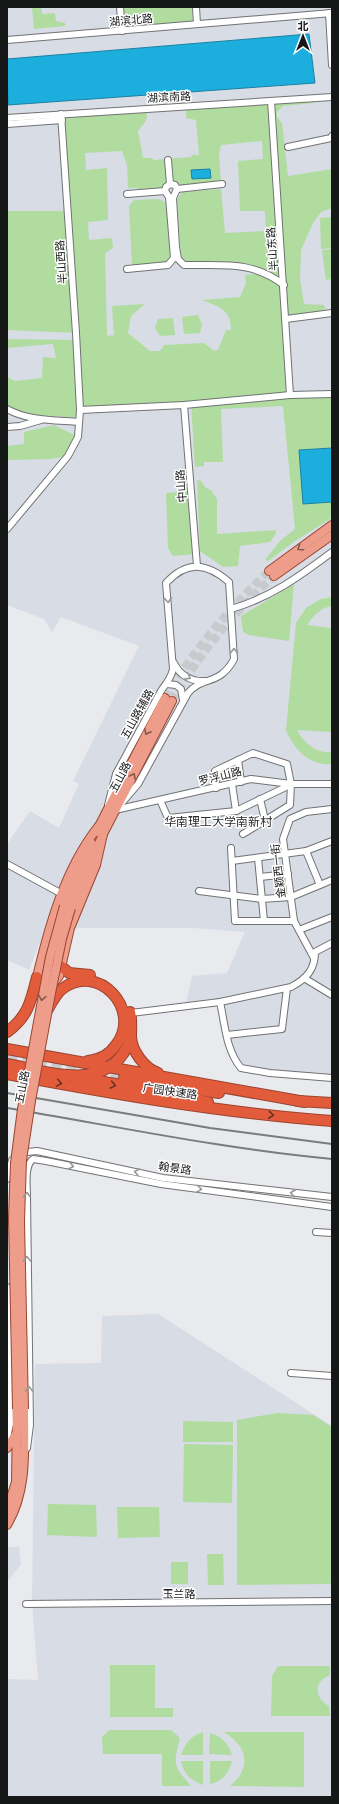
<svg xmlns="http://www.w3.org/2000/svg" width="339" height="1804" font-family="Ubuntu,'Noto Sans SC',sans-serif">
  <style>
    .built { fill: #d7dce5 }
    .green { fill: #b0dc9f; fill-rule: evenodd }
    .water { fill: #1cafdd; stroke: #1a81a2 }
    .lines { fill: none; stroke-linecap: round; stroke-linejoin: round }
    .major-tunnel { stroke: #c9cacd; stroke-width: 8; stroke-dasharray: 8 4; stroke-linecap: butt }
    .highway-tunnel { stroke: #c9cacd; stroke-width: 10; stroke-dasharray: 10 5; stroke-linecap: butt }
    .minor-casing { stroke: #717274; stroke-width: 8 }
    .major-casing { stroke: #9b442f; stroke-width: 10 }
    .highway-casing { stroke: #9b442f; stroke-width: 12 }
    .minor { stroke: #fff; stroke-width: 6 }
    .major { stroke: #ee9d8a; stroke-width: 8 }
    .highway { stroke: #e25c3c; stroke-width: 10 }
    .rail { stroke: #7a7b7c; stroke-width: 2 }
    .major-bridge-casing { stroke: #9b442f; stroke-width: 10; stroke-linecap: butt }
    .major-bridge { stroke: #ee9d8a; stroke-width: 8 }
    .oneway { stroke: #825a50 }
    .oneway2 { stroke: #969797 }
    .oneway3 { stroke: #683326 }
    .labels { text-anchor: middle; stroke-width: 3; stroke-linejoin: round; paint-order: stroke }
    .street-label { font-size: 11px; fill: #161717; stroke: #fff }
    .neighbourhood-label { font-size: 12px; fill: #2a2a2c; stroke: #fff }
  </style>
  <rect width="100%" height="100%" fill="#e9eaed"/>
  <g class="built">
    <path d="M7 7H332V1077L241 1068 228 1040 220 1003 185 1007 192 976 227 973 245 932 193 928H76L50 917 29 970 7 960V844L30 811 59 828 79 784 73 781 139 646 61 617 52 632 44 619 7 605Z"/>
    <path d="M158 1314 332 1426V1797H7V1679L38 1680 32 1603 35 1364 101 1363 102 1316Z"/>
    <path d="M7 1547H19L21 1564 7 1582Z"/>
  </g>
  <g class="green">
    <path d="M32 7H41L42 14 55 13 56 21 65 23V26L34 29Z"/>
    <path d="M120 7H192L193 24 122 31Z"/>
    <path d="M315 99 314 103 283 106 277 112V117L282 123 288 176 332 169V208L321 212 313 223 301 250 300 279 304 304 324 305 326 314 286 319 290 395 80 410 79 418 25 414 7 406V377L15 381 42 378 43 357 56 358 53 344 7 348V339L75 340 76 333 7 330V211H68L61 114 145 109C150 119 144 123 138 131 139 140 142 148 143 158H152L154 160 191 157 192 155H199L196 120 186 118V106ZM262 141 263 159 238 161 240 211H265L266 231 225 233 221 189 182 192 177 200 181 256 186 261 248 264 272 272 245 275 246 283 240 297 202 300C219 307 231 309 231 330H226L218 350 214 351 204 343 164 345 160 351H150L128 333 131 316 145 304 112 306 114 335 107 336 105 253 113 248 112 238 89 240 88 222 108 220 107 168 86 170 85 153 122 151 127 165 128 188H137L143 191 162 190 165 184 175 183 180 186 221 182 219 154 221 145Z"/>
    <path d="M159 199 166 203 170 256 166 262 132 265 129 206 134 200Z"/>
    <path d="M332 217V248L321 249 320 218Z"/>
    <path d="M332 249V279L326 280 322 250Z"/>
    <path d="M198 315 202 325 200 333 184 334 182 317Z"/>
    <path d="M173 318 175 335 160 336 155 328 158 319Z"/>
    <path d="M332 395V448L299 451 303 504 332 502V518L295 541 268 561 265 560 280 541 295 529 283 406 221 409 223 462H204V466L195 467 191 404Z"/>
    <path d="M54 425 78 437 68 456 50 459 7 460V446L24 444V432Z"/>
    <path d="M197 480 201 481 206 488 211 490 217 499V534L276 530V534L270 542 240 546 238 566 223 567 200 551Z"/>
    <path d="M180 483 191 490 196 554 173 556 168 548 166 493 180 492Z"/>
    <path d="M294 584 289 641 249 635 243 632 241 616Z"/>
    <path d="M332 597V606C320 608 313 616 307 625L332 628V732L297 730C304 743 316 754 332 752V764C309 766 294 749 286 730L296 623 306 608 321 599Z"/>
    <path d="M278 1413 313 1415 332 1427V1582L329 1584 237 1585V1420Z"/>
    <path d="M183 1421 233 1422V1442H183Z"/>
    <path d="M184 1444 233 1445 232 1503 183 1502Z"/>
    <path d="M48 1504 96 1505 97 1537 47 1535Z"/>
    <path d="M117 1507H159L160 1537 118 1538Z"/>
    <path d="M207 1554H223L224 1585H208Z"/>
    <rect x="171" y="1562" width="17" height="22"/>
    <path d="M110 1665H155V1708H173V1717H110Z"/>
    <path d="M278 1666H330V1675C312 1682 315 1698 329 1706L330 1716H271L272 1676Z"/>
    <path d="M109 1730H171L180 1738C173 1765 173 1765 191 1786H162V1754H103L102 1737Z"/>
    <path d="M203 1732V1755H181C185 1743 191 1736 203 1732Z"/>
    <path d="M224 1732H304V1787L230 1786C234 1782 240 1777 242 1771 250 1754 237 1740 224 1732Z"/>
    <path d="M210 1733C222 1737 228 1742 232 1755L209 1754Z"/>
    <path d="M181 1761H203V1785C190 1780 184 1774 181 1761Z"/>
    <path d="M210 1761H232C228 1774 223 1781 210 1784Z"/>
  </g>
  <g class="water">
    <path d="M309 34 315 83 8 105 7 59Z"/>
    <path d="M210 169 211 178 192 179 191 170Z"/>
    <path d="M332 448V502L303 504 299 450Z"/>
  </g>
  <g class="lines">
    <g class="major-tunnel">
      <path d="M165 698C193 651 229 608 269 571"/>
      <path d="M172 701C199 655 234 612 274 576"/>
    </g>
    <path class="highway-tunnel" d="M7 1059 124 1078"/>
    <g class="minor-casing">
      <g id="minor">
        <path d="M120 7 122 31"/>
        <path d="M196 7 197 24"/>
        <path d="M329 13 332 65"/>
        <path d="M7 40 332 13"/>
        <path d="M271 101 290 395"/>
        <path d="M7 118 332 97"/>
        <path d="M7 124 62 120"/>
        <path d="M288 147 331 138 332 136"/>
        <path d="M168 160 170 184"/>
        <path d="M177 189 222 184"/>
        <path d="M127 194 165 191"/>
        <path d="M127 269 168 265 174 258 169 197 165 191 166 187 170 184 175 185 177 189 173 198 176 247 178 259 184 265C223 266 251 260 284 285"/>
        <path d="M286 319 332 313"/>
        <path d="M184 405 197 566"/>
        <path d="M7 409C28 421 56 420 79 422"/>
        <path d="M80 410 184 405 290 395 332 394"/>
        <path d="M7 427 20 426 41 420"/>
        <path d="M7 529 68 456 78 437 80 410 76 333 61 114"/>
        <path d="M231 609C270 598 300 576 332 552"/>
        <path d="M174 663C179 675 192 682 205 681"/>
        <path d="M167 684 176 685 181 689 183 700"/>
        <path d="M238 760 241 782"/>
        <path d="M232 784 236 811"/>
        <path d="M216 788 215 771 253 753 287 764 291 784 290 805 243 834"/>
        <path d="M260 799 265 820"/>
        <path d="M160 800 168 818 236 811 290 785"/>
        <path d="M108 805 116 774 161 691C166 683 171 679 173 669L166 583C187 560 207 563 229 582L234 659C220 686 202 676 188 693L138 784 120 805"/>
        <path d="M115 810 251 779 291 784H332"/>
        <path d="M231 848 235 921H294"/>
        <path d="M306 851 320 885"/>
        <path d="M258 858 264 921"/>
        <path d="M232 861 306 851 332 841"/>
        <path d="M7 864 62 894"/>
        <path d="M260 877 288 874"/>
        <path d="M199 891 262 899 291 897 332 880"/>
        <path d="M299 930 332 917"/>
        <path d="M314 958 294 921 283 839 290 819 306 812 332 809"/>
        <path d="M304 978 332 995"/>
        <path d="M220 1002C225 1025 226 1050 241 1068L270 1073 332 1078"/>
        <path d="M131 1013 220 1002 291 987C306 979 315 970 315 952L332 943"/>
        <path d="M227 1035 282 1029 287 988"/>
        <path d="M7 1179 12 1160 27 1152 37 1151 163 1178 332 1197"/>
        <path d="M316 1232 332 1233"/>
        <path d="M7 1287 10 1424 7 1438"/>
        <path d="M291 1373 332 1376"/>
        <path d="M27 1448 30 1425 27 1196C27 1185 24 1166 33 1159L46 1161 161 1184 332 1207"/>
        <path d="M26 1604 332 1601"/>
      </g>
    </g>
    <g class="major-casing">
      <g id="major">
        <path d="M269 571 332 525"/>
        <path d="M274 576 332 535"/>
        <path d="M98 827C65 869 49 926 37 977L51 981 56 980 59 976 70 928 96 865 103 834"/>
        <path d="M96 832 165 698"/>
        <path d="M64 906 91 843"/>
        <path d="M71 908 103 834 172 701"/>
        <path d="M7 1448 16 1434"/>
        <path d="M7 1511 16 1482 17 1409"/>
        <path d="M7 1525C28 1490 24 1448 24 1409"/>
      </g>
    </g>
    <g class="highway-casing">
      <g id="highway">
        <path d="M62 967 69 973 90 975"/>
        <path d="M48 1009C52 1002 56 994 62 989 98 961 143 1010 116 1045 109 1055 101 1059 88 1061"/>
        <path d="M130 1012C132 1020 131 1028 131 1037 132 1051 144 1068 158 1073"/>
        <path d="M7 1032C28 1017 31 1001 37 977"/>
        <path d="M7 1049 305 1102"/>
        <path d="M7 1064C50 1072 111 1095 131 1038"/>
        <path d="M7 1074C115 1094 222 1113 332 1121"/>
        <path d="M75 1077 179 1095 208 1102"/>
        <path d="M124 1078 219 1093"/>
        <path d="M298 1101 332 1103"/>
      </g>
    </g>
    <use href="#minor" class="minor"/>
    <use href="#major" class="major"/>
    <use href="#highway" class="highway"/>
    <g class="rail">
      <path d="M7 1093 210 1128 332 1144"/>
      <path d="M7 1108C115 1126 223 1149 332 1159"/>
    </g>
    <g class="major-bridge-casing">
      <g id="major-bridge">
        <path d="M17 1409 13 1218 15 1163 22 1109 50 957 64 906"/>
        <path d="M24 1409 20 1221 22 1160 31 1101 51 993 62 939 71 908"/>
      </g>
    </g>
    <use href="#major-bridge" class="major-bridge"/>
  </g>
  <defs><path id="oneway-chevron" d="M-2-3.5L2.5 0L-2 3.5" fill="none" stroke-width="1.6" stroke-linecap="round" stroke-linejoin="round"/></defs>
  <g class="oneway">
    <use href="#oneway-chevron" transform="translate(300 548) rotate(145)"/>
    <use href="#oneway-chevron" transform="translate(147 732) rotate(117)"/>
    <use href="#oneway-chevron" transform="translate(133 776) rotate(-62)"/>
    <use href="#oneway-chevron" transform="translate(42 998) rotate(100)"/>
  </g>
  <g class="oneway2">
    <use href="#oneway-chevron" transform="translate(168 600) rotate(86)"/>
    <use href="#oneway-chevron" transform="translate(234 651) rotate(-90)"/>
    <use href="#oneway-chevron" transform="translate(188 677) rotate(29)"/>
    <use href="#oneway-chevron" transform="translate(71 1166) rotate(11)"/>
    <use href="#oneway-chevron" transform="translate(137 1172) rotate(-168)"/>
    <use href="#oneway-chevron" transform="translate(199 1189) rotate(8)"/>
    <use href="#oneway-chevron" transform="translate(293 1193) rotate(-173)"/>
    <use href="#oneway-chevron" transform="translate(27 1195) rotate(-88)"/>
    <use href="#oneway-chevron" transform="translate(27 1259) rotate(-91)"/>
    <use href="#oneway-chevron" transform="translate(29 1389) rotate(-91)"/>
  </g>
  <g class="oneway3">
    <use href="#oneway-chevron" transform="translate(59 1083) rotate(10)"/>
    <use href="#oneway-chevron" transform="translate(113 1085) rotate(11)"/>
    <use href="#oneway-chevron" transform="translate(271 1115) rotate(6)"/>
  </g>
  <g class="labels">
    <g class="street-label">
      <text transform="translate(131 20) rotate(-5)" y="4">湖滨北路</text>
      <text transform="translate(169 97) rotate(-3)" y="4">湖滨南路</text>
      <text transform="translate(272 249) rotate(-94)" y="4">半山东路</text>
      <text transform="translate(61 262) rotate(-94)" y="4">半山西路</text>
      <text transform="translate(181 486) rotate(-94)" y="4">中山路</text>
      <text transform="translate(137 714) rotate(-61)" y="4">五山路辅路</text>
      <text transform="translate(220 776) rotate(-14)" y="4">罗浮山路</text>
      <text transform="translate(120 777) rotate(-62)" y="4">五山路</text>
      <text transform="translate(278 871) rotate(-97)" y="4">金颖西一街</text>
      <text transform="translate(22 1087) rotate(-79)" y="4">五山路</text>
      <text transform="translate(170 1091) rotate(8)" y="4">广园快速路</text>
      <text transform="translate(175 1168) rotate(8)" y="4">翰景路</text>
      <text x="179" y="1598">玉兰路</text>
    </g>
    <g class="neighbourhood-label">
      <text x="218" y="826">华南理工大学南新村</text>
    </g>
  </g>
  <rect width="339" height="1804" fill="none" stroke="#161717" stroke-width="16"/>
  <g transform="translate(303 36)" stroke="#ffffff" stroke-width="3" paint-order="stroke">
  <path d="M0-3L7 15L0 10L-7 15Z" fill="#161717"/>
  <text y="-6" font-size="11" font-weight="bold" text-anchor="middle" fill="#161717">北</text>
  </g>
</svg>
